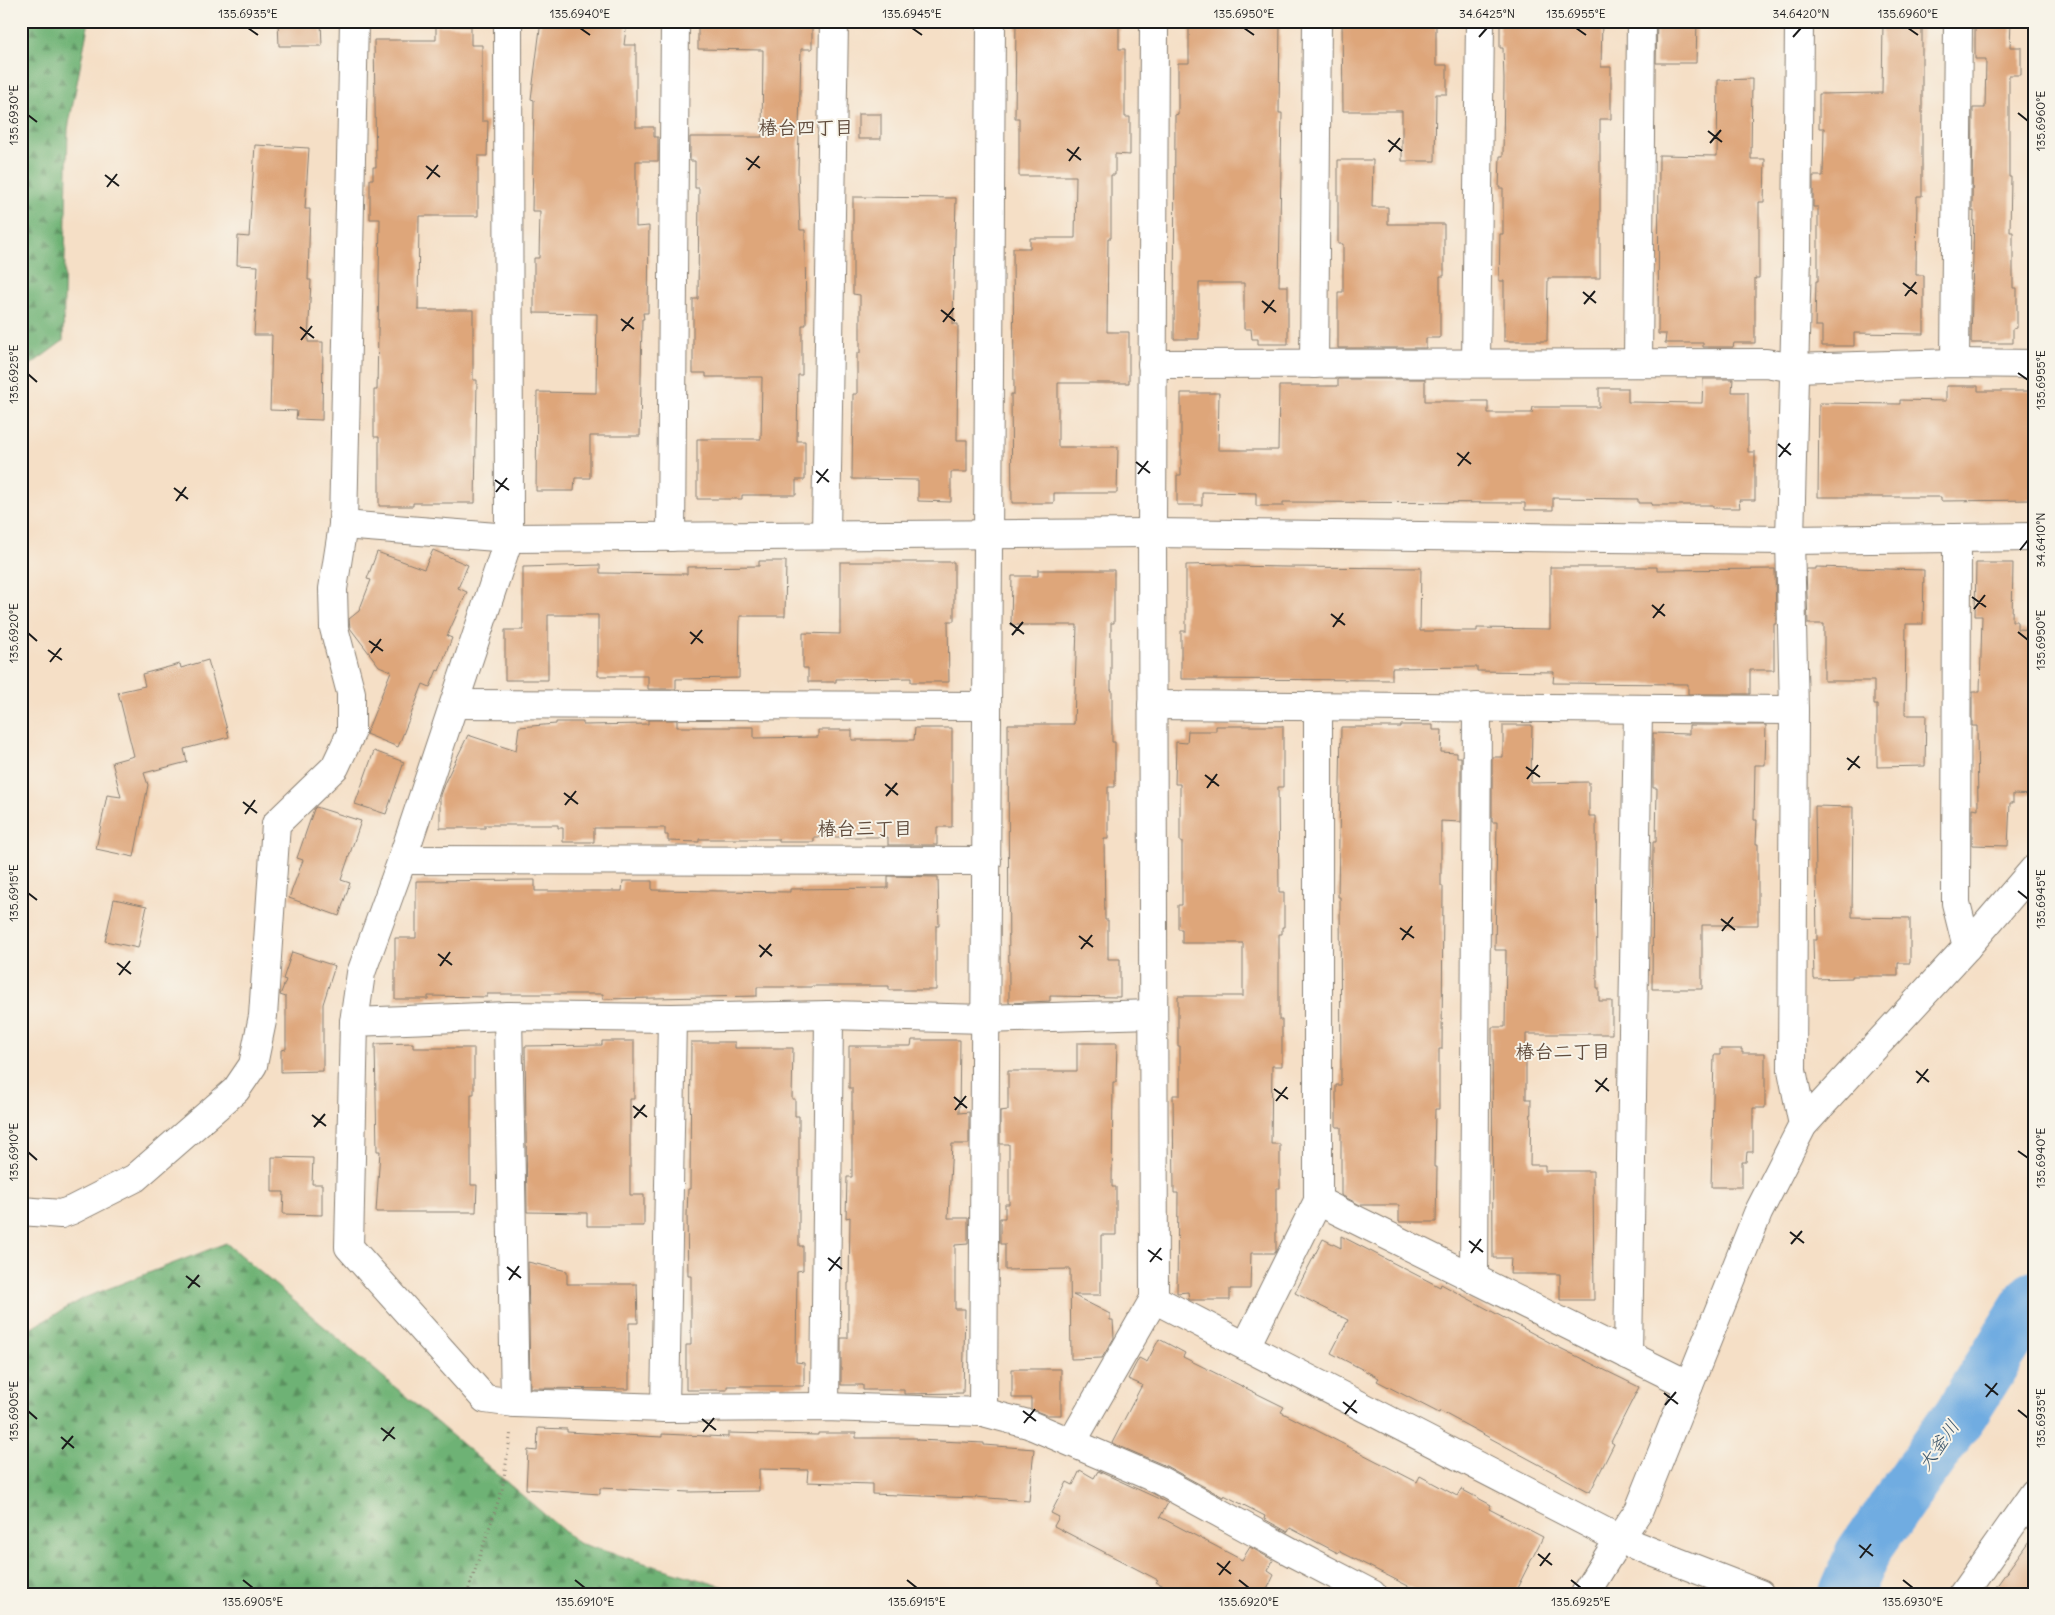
<svg xmlns="http://www.w3.org/2000/svg" width="2055" height="1615" font-family="Delius,'Klee One',sans-serif">
  <style>
    .forest { fill: url(#forest-firs); stroke: #456748 }
    .lines { fill: none; stroke-linecap: round; stroke-linejoin: round }
    .river { stroke: #6face1; stroke-width: 54 }
    .building { fill: #dea67a }
    .street-casing { stroke: #887e71; stroke-width: 30 }
    .secondary-casing { stroke: #887e71; stroke-width: 30 }
    .path { stroke: #887e71; stroke-width: 3; stroke-dasharray: 1 4; stroke-linecap: butt }
    .street { stroke: #fff; stroke-width: 28 }
    .secondary { stroke: #fff; stroke-width: 28 }
    .ticks { fill: none; stroke: #1c1c1c; stroke-width: 2 }
    .labels { text-anchor: middle; stroke-width: 4; stroke-linejoin: round; paint-order: stroke }
    .neighbourhood-label { font-size: 19px; font-weight: bold; fill: #604c3d; stroke: #f7f3e8 }
    .water-label { font-size: 19px; font-style: italic; fill: #3d566b; stroke: #f7f3e8 }
    .neatline { fill: none; stroke: #1c1c1c; stroke-width: 2 }
    .ticks-label { font-size: 12px; text-anchor: middle; fill: #1c1c1c }
  </style>
  <defs>
    <pattern id="forest-firs" width="22" height="20" patternUnits="userSpaceOnUse" patternTransform="scale(1.25)"><rect width="22" height="20" fill="#6eb275"/><path d="M5 1l3.5 6h-7zM16 11l3.5 6h-7z" fill="#5a905f"/></pattern>
  </defs>
  <rect width="100%" height="100%" fill="#f7f3e8"/>
  <filter id="ink" filterUnits="userSpaceOnUse"><feTurbulence type="fractalNoise" baseFrequency=".02" numOctaves="2"/><feDisplacementMap in="SourceGraphic" scale="10" xChannelSelector="R" yChannelSelector="G"/><feConvolveMatrix kernelMatrix="1 2 1 2 8 2 1 2 1" color-interpolation-filters="sRGB"/></filter>
  <filter id="wash" filterUnits="userSpaceOnUse"><feTurbulence type="fractalNoise" baseFrequency=".0096" numOctaves="4" result="noise"/><feDisplacementMap in="SourceGraphic" scale="20" xChannelSelector="R" yChannelSelector="G"/><feGaussianBlur stdDeviation="1.12" result="paint"/><feColorMatrix in="noise" values="0 0 0 0 0 0 0 0 0 0 0 0 0 0 0 0 0 1.4 0 .05"/><feComposite in="paint" operator="in"/></filter>
  <g filter="url(#wash)">
    <rect width="100%" height="100%" fill="#f5dfc6"/>
    <g class="forest">
      <path d="M21 21H89L68 129 63 341 21 372Z"/>
      <path d="M226 1243 578 1543 747 1594H21V1334L84 1298Z"/>
    </g>
    <g class="lines">
      <path class="river" d="M1845 1594 1863 1552 1961 1413 2034 1297"/>
    </g>
    <g id="blocks">
      <g class="building">
        <path d="M278 21H321L322 46H279Z"/>
        <path d="M541 21H627L624 45H636V127H654V137H658V161H636V227L649 226 648 313H643L644 319H642L640 436H590V478H575L574 491H536L537 392 596 393 597 314 534 313V258H539L540 211H532L534 100 531 99Z"/>
        <path d="M698 21H812V49H801L798 170 800 230H805L806 325H802V375H798L797 441H805V480H796V495H742V499H697V439H761L762 377H706V373H693V299H698L699 188H695V161H690V137H762L763 50 698 49Z"/>
        <path d="M1016 21H1119V49H1125V117H1130V155L1115 154V175H1111V238H1108L1107 332H1129V383H1058V447H1118L1117 493H1054V503H1012L1011 394H1014L1013 248H1030V238H1075L1076 176H1019V118H1015Z"/>
        <path d="M1245 21H1280L1279 113H1282L1281 167 1279 286H1288V344H1258V339H1252L1251 329H1244V283H1199V339H1174L1175 115 1178 114V63H1189V24H1245Z"/>
        <path d="M1342 21H1436V65H1447V94H1436L1435 161H1402V111H1343Z"/>
        <path d="M1510 21H1602L1601 67H1611V119H1600V278H1548L1547 341H1504V281H1499L1500 234H1503V188H1499L1500 156H1503L1504 80 1503 48H1500V24H1510Z"/>
        <path d="M1657 21H1697L1696 63H1656Z"/>
        <path d="M1883 21H1922V196H1917L1916 275H1924V334L1854 333V346H1822V326H1815L1816 281H1818V207H1813V176H1823L1824 128H1819V94L1882 93Z"/>
        <path d="M1975 21H2011L2010 47H2021V75H2009V177H2011L2010 232H2013V288H2017V328L2013 329V343H1971L1974 211H1972L1973 108H1985L1986 59H1975Z"/>
        <path d="M436 26H471V45H482V121H488L487 156H478V216H419L418 310H473V380H477L475 503H413V506H379V437H374V390H377L380 219H370V179H373V167H376L374 40H436Z"/>
        <path d="M1752 79 1751 159H1765L1764 202H1759V278H1755V343H1734L1733 347H1703V343H1665L1666 334H1658L1659 155 1717 156 1718 80Z"/>
        <rect x="858" y="114" width="23" height="25"/>
        <path d="M255 145 309 148 305 209H310L308 280H311L308 342H323L322 420 296 419 297 411 270 410 272 335H254L258 266 237 265 238 236 249 237Z"/>
        <path d="M1338 160H1373L1372 207H1388V224H1444V276H1440V338H1426V348H1338V292H1343V244H1338Z"/>
        <path d="M853 197 956 198 953 324H958L957 440H967V472H951V502L918 501V480L852 479 853 394H857V353H860V295L853 294Z"/>
        <path d="M1338 379H1425V401H1488V413H1532L1533 407H1599V388H1628V402L1702 403 1703 379H1733L1732 392H1748V452H1755V500H1739L1740 508H1713V505H1651L1652 503H1638V499L1553 498V510H1525V503L1283 502V506H1256V493L1202 492V505H1177V475H1181V393H1219L1218 450H1278L1279 386H1338Z"/>
        <path d="M1946 386H1978V391H2034V500L1941 501V497H1818L1819 403 1900 404V400L1946 401Z"/>
        <path d="M433 550 468 565 458 588 467 592 447 636 452 638 439 671 437 670 430 687 423 684 398 747 366 734 391 671 379 666 350 628 349 619 359 611 371 580 367 579 377 552 424 569Z"/>
        <path d="M759 561H786L785 616H740L739 678 676 679V689H648V676H598V615H548V680H505V630H523V567L600 565V573L687 574V567L759 566Z"/>
        <path d="M840 562H954V621H948L949 682H911V678L836 679V682H808V668H803V633L840 634Z"/>
        <path d="M1976 563H2013L2012 621H2017V629L2034 630V795L2013 794V803H2010L2008 846 1972 845V808L1978 809 1977 726H1972V692H1980L1982 616H1975Z"/>
        <path d="M1227 564V566L1286 567 1421 568 1420 631H1477V628L1550 629V567H1657V570L1775 569 1776 624H1774V670H1750V694H1688V684L1553 683 1554 672 1477 671V667L1392 668V680L1181 679V631H1186V565Z"/>
        <path d="M1816 567 1924 570 1923 624H1906L1905 715H1926L1925 766 1877 767V705H1874V681H1824V624H1808L1806 569H1816Z"/>
        <path d="M1038 570H1114V623H1111V690H1112V742H1115V787H1108V839H1104L1105 920H1108V959H1120V997L1050 996V1001L1009 1003 1008 724H1074L1077 625H1011L1012 576H1038Z"/>
        <path d="M208 660 229 737 184 749 187 762 144 773 148 785 134 857 96 849 107 795 121 797 112 762 134 756 118 692 145 686 142 674 180 664 181 668Z"/>
        <path d="M648 720H677V727H754V738L818 737V730H852V740H914L915 728H952V827H937V845H888V837H814V842H779V839H699V842L668 841V835H665V828H594V842H563V828H558V825H485V828H440V795L445 782 468 735 516 751 519 727 556 724V722H583V725L648 724Z"/>
        <path d="M1401 725H1433V730H1442L1441 752 1457 753V757H1461V822L1441 821V886H1443L1442 1049H1439V1109H1435L1434 1167H1437L1436 1222H1399V1205H1360L1341 1195V1127H1336V1085H1341L1340 897H1338L1341 727H1401Z"/>
        <path d="M1503 725H1532L1531 783 1589 782V816H1596L1597 988H1599V1001H1612V1034H1526V1099H1531L1530 1165H1545V1171H1593L1594 1300H1560V1274H1510L1511 1258H1493L1492 1027H1505L1506 950H1495L1497 822H1492V757H1503Z"/>
        <path d="M1689 725H1766L1765 765H1755L1754 820H1757L1756 844H1758V925H1702V989H1652L1653 842H1656L1657 788H1653V733L1689 734Z"/>
        <path d="M1216 726H1283V787H1278L1279 892H1284V927H1282V934H1279V1020H1282V1066H1272L1271 1144H1280V1188H1276V1251L1275 1253H1251L1250 1289H1230V1300H1189L1188 1292 1177 1293 1178 1193H1174L1173 1095H1180V1046H1178V996H1243V943H1182V929H1178V905H1182V842H1180V784H1175L1176 742 1187 743 1188 731H1216Z"/>
        <path d="M374 751 404 762 386 814 355 804Z"/>
        <path d="M1815 806 1853 807 1852 917 1910 918V963H1898V976H1852V978L1814 979 1813 940H1817Z"/>
        <path d="M316 807 361 821 341 880 350 883 339 916 289 898 303 860 297 858 314 809Z"/>
        <path d="M888 876 938 877 939 926H936V990H889V986H812V987H757V996L603 999V994H487V997L428 996V999H395V938H416V881L535 880V891H622L623 881H652V890L790 892V889L888 888Z"/>
        <path d="M114 899 147 906 138 948 105 941Z"/>
        <path d="M292 952 335 966 323 1004V1071L281 1072V1050L286 1049V997L280 995 286 980 283 979Z"/>
        <path d="M912 1040H960L959 1113 969 1112V1144H952L948 1218H968V1244L955 1245V1309H965L963 1393 904 1394V1390H863V1385H841V1338H848V1283H849L850 1217 846 1218 847 1177H852V1088H849V1046H911Z"/>
        <path d="M602 1041H634V1099H630V1195H644V1226H587V1213L527 1212 525 1046 602 1045Z"/>
        <path d="M691 1042H735V1048H793L792 1099H795V1116H799V1246H803V1270L797 1271 796 1362 804 1363V1386H727V1390H686V1345H691V1276H688L687 1215 688 1189H690Z"/>
        <path d="M413 1043V1048H474V1094H471V1185H477L476 1212H376L380 1151H377L375 1044Z"/>
        <path d="M1077 1043H1117L1116 1082H1113L1112 1187H1116V1235H1101V1295H1073L1110 1314V1320H1113L1114 1338 1102 1358 1071 1359 1070 1269 1005 1270V1244H1000V1218H1005V1204H1009V1144H1000V1111L1008 1110V1071H1077Z"/>
        <path d="M1720 1049H1742V1053H1765V1108H1753V1152H1747L1746 1162H1742V1187H1711L1714 1055H1720Z"/>
        <path d="M272 1157 313 1158 312 1184H322V1215L283 1214 284 1192H272Z"/>
        <path d="M1341 1236 1440 1287 1441 1284 1560 1348 1639 1387 1611 1442 1614 1444 1590 1492 1440 1411 1439 1413 1377 1381 1379 1378 1331 1353 1348 1320 1295 1293 1323 1239 1341 1248Z"/>
        <path d="M528 1262 567 1271V1284H637L638 1323H629V1389L530 1388Z"/>
        <path d="M1159 1339 1185 1353 1183 1357 1284 1407 1281 1412 1417 1482 1420 1476 1457 1496 1461 1489 1491 1505 1489 1509 1543 1537 1514 1594H1424L1339 1551 1338 1553 1290 1528 1288 1532 1264 1519 1265 1516 1224 1495 1223 1497 1166 1466 1112 1443 1142 1385 1128 1379 1139 1358 1147 1362Z"/>
        <path d="M1012 1369H1061V1415H1046L1031 1409V1398H1012Z"/>
        <path d="M538 1428 567 1429V1432L662 1437V1434L728 1437V1433L818 1435V1433H856V1438H917V1440L984 1443V1445L1034 1449 1029 1501 975 1497V1498L872 1494V1484L807 1482 808 1470 759 1469V1491L689 1492 600 1488V1494L526 1489 528 1450 537 1451Z"/>
        <path d="M1080 1470 1094 1478 1098 1471 1168 1503 1160 1517 1242 1560 1250 1547 1273 1560 1268 1571 1274 1575 1265 1594H1179L1156 1582 1158 1580 1054 1526 1059 1517 1051 1513 1067 1482 1073 1485Z"/>
        <path d="M2034 1534V1594H1991Z"/>
      </g>
    </g>
  </g>
  <g filter="url(#ink)">
    <use href="#blocks" fill-opacity="0" stroke="#887e71" stroke-width="1"/>
    <g class="lines">
      <g class="street-casing">
        <g id="street">
          <path d="M508 21 509 538 402 860 361 973 354 1022 349 1247 485 1399 515 1403 665 1408 825 1407 983 1412 1028 1424 1159 1480 1295 1554 1372 1594"/>
          <path d="M1799 21 1797 254 1790 540 1794 710 1792 1070 1803 1125"/>
          <path d="M1476 363 1480 21"/>
          <path d="M1638 363 1641 21"/>
          <path d="M1955 363 1958 21"/>
          <path d="M1152 364 1766 363 1794 368 1955 363 2034 364"/>
          <path d="M1314 364 1317 21"/>
          <path d="M343 525 509 538 1152 533 1790 540 2034 537"/>
          <path d="M826 535 834 21"/>
          <path d="M671 537 675 21"/>
          <path d="M1957 538 1956 903 1967 947"/>
          <path d="M455 704 987 706"/>
          <path d="M1152 705 1794 710"/>
          <path d="M402 860 987 861"/>
          <path d="M508 1016 515 1403"/>
          <path d="M354 1022 508 1016 672 1018 829 1015 986 1019 1153 1014"/>
          <path d="M1318 1201 1689 1385"/>
          <path d="M21 1211 61 1214 72 1210 135 1178 236 1090 253 1065 263 1016 276 824 335 767 351 733V693L334 628 333 589 343 525 354 21"/>
          <path d="M1474 1279 1477 707"/>
          <path d="M1154 1299 1619 1539 1585 1594"/>
          <path d="M1246 1346 1318 1201V706"/>
          <path d="M1628 1355 1638 709"/>
          <path d="M825 1407 829 1015"/>
          <path d="M665 1408 672 1018"/>
          <path d="M983 1412 991 21"/>
          <path d="M1072 1442 1154 1299 1152 533 1154 21"/>
          <path d="M1963 1594 2034 1493"/>
        </g>
      </g>
      <g class="secondary-casing">
        <path id="secondary" d="M1760 1594 1619 1539 1639 1510 1758 1213 1803 1125 1967 947 2034 869"/>
      </g>
      <g class="path">
        <path d="M468 1594 469 1588 502 1490 511 1431"/>
        <path d="M1290 1594 1291 1585"/>
      </g>
      <use href="#street" class="street"/>
      <use href="#secondary" class="secondary"/>
    </g>
  </g>
  <path class="ticks" d="M248 28 258 35M580 28 590 35M912 28 922 35M1244 28 1254 35M1576 28 1586 35M1908 28 1918 35M1479 37 1487 28M1793 37 1801 28M2018 113 2028 121M28 115 37 122M1708 131 1722 142M1388 140 1402 151M1710 143 1721 130M1067 149 1081 160M1389 152 1400 138M746 158 760 168M1069 161 1079 147M426 166 440 177M748 170 759 156M105 175 119 186M427 179 438 165M107 187 117 174M1903 283 1917 294M1583 292 1596 303M1905 296 1916 282M1262 301 1276 312M1584 304 1595 291M941 310 955 321M1264 313 1274 300M621 319 634 329M943 322 954 308M300 327 314 338M622 331 633 317M301 340 312 326M2018 373 2028 380M28 374 37 382M1778 444 1791 455M1457 453 1471 464M1779 457 1790 443M1136 462 1150 473M1458 466 1469 452M816 471 829 482M1138 474 1148 461M495 480 509 490M817 483 828 469M174 488 188 499M496 492 507 478M176 501 186 487M2020 550 2028 540M1972 597 1986 607M1652 605 1665 616M1974 609 1985 595M1331 614 1345 625M1653 618 1664 604M1010 623 1024 634M1333 627 1343 613M690 632 703 643M2018 632 2028 640M28 633 37 641M1012 635 1023 622M369 641 383 651M691 644 702 630M48 650 62 660M371 653 381 639M50 662 61 648M1847 758 1860 768M1526 767 1540 777M1848 770 1859 756M1205 775 1219 786M1527 779 1538 765M885 784 898 795M1207 788 1217 774M564 793 578 804M886 796 897 783M243 802 257 813M565 805 576 791M245 814 255 800M2018 891 2028 899M28 893 37 900M1721 919 1735 930M1400 928 1414 938M1722 931 1733 917M1079 936 1093 947M1402 940 1412 926M759 945 772 956M1081 949 1092 935M438 954 452 965M760 957 771 944M117 963 131 974M440 966 450 952M119 975 130 961M1916 1071 1929 1082M1595 1080 1609 1091M1917 1083 1928 1069M1274 1089 1288 1099M1596 1092 1607 1078M954 1097 967 1108M1276 1101 1287 1087M633 1106 647 1117M955 1110 966 1096M312 1115 326 1126M634 1118 645 1105M314 1127 325 1114M2018 1151 2028 1158M28 1152 37 1160M1790 1232 1804 1243M1469 1241 1483 1252M1791 1244 1802 1231M1148 1250 1162 1260M1471 1253 1481 1239M828 1258 842 1269M1150 1262 1161 1248M507 1267 521 1278M829 1271 840 1257M186 1276 200 1287M509 1280 519 1266M188 1288 199 1275M1985 1384 1998 1395M1664 1393 1678 1404M1986 1397 1997 1383M1343 1402 1357 1413M1665 1405 1676 1392M2018 1410 2028 1418M28 1411 37 1419M1023 1411 1036 1421M1345 1414 1356 1400M702 1419 716 1430M1024 1423 1035 1409M381 1428 395 1439M703 1432 714 1418M61 1437 74 1448M383 1441 394 1427M62 1449 73 1436M1859 1545 1873 1556M1538 1554 1552 1565M1860 1558 1871 1544M1217 1563 1231 1574M1540 1566 1550 1553M1219 1575 1230 1561M243 1580 253 1588M575 1580 585 1588M907 1580 917 1588M1239 1580 1249 1588M1571 1580 1581 1588M1903 1580 1913 1588"/>
  <g class="labels">
    <g class="neighbourhood-label">
      <text x="806" y="134">椿台四丁目</text>
      <text x="865" y="835">椿台三丁目</text>
      <text x="1563" y="1058">椿台二丁目</text>
    </g>
    <g class="water-label">
      <text transform="translate(1938 1445) rotate(-55)" y="7">大釜川</text>
    </g>
  </g>
  <rect width="2055" height="1615" fill="none" stroke="#f7f3e8" stroke-width="55"/>
  <rect x="28" y="28" width="2000" height="1560" class="neatline"/>
  <g class="ticks-label">
    <text x="248" y="18">135.6935°E</text>
    <text x="580" y="18">135.6940°E</text>
    <text x="912" y="18">135.6945°E</text>
    <text x="1244" y="18">135.6950°E</text>
    <text x="1487" y="18">34.6425°N</text>
    <text x="1576" y="18">135.6955°E</text>
    <text x="1801" y="18">34.6420°N</text>
    <text x="1908" y="18">135.6960°E</text>
    <text transform="translate(14 115) rotate(-90)" y="4">135.6930°E</text>
    <text transform="translate(2041 121) rotate(-90)" y="4">135.6960°E</text>
    <text transform="translate(14 374) rotate(-90)" y="4">135.6925°E</text>
    <text transform="translate(2041 380) rotate(-90)" y="4">135.6955°E</text>
    <text transform="translate(2041 540) rotate(-90)" y="4">34.6410°N</text>
    <text transform="translate(14 633) rotate(-90)" y="4">135.6920°E</text>
    <text transform="translate(2041 640) rotate(-90)" y="4">135.6950°E</text>
    <text transform="translate(14 893) rotate(-90)" y="4">135.6915°E</text>
    <text transform="translate(2041 899) rotate(-90)" y="4">135.6945°E</text>
    <text transform="translate(14 1152) rotate(-90)" y="4">135.6910°E</text>
    <text transform="translate(2041 1158) rotate(-90)" y="4">135.6940°E</text>
    <text transform="translate(14 1411) rotate(-90)" y="4">135.6905°E</text>
    <text transform="translate(2041 1418) rotate(-90)" y="4">135.6935°E</text>
    <text x="253" y="1606">135.6905°E</text>
    <text x="585" y="1606">135.6910°E</text>
    <text x="917" y="1606">135.6915°E</text>
    <text x="1249" y="1606">135.6920°E</text>
    <text x="1581" y="1606">135.6925°E</text>
    <text x="1913" y="1606">135.6930°E</text>
  </g>
</svg>
